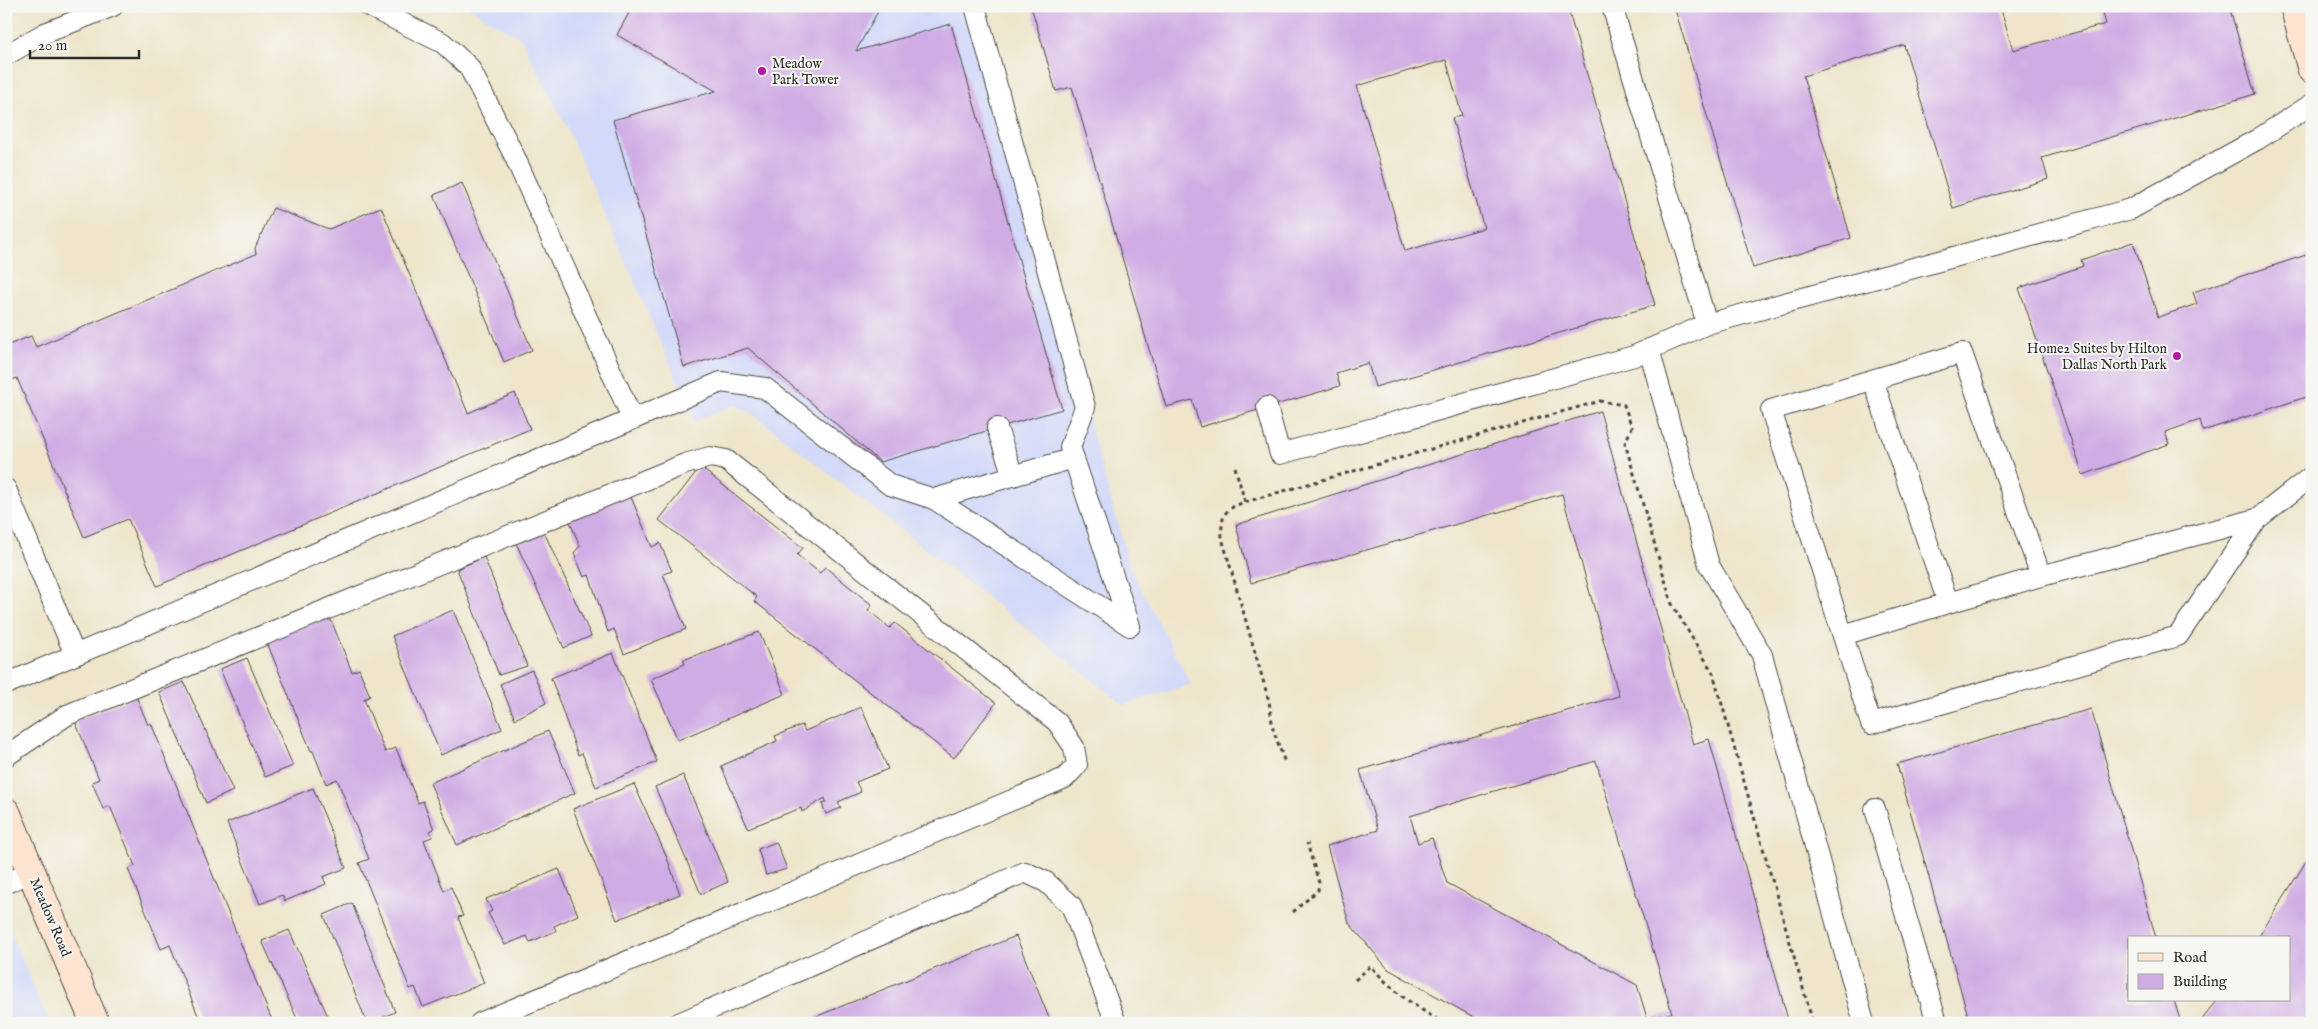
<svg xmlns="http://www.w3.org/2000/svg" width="2318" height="1029" font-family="'IM FELL English',serif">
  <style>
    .built { fill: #d2d9f9 }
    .building { fill: #d0ace4; fill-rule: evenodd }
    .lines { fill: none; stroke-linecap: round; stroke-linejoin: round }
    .lane-casing { stroke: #484743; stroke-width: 22 }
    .secondary-casing { stroke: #484743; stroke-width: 30 }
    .path { stroke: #484743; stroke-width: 3; stroke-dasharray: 4 4; stroke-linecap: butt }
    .lane { stroke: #fff; stroke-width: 20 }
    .secondary { stroke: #fde4d1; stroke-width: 28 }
    .poi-dot { fill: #b5179e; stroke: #f6f6f2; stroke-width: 2 }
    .labels { text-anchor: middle; stroke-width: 4; stroke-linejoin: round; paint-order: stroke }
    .poi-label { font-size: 14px; fill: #2b2b2b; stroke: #f6f6f2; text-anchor: start }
    .street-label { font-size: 14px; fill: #2b2b2b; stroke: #f6f6f2 }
  </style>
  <rect width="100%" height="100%" fill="#f6f6f2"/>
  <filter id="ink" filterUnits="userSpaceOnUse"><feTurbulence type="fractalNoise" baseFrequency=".02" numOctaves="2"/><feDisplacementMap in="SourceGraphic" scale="10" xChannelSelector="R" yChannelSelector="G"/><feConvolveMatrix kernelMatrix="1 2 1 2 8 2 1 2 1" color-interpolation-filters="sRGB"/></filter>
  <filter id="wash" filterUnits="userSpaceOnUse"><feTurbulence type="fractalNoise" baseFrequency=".0096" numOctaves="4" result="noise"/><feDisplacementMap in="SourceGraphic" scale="20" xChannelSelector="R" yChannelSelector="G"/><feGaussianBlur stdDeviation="1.12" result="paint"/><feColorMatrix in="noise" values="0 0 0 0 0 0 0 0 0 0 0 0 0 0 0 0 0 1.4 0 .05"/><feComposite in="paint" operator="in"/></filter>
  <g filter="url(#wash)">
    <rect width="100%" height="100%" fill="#eee5cb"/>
    <g class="built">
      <path d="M465 6H971L1131 570 1191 684 1124 705 749 411 734 405 695 421 568 130 521 38Z"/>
      <path d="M6 922 49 1023H6Z"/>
    </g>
    <g id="blocks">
      <g class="building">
        <path d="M622 6H881L856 51 951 24 1062 409 880 462 748 348 684 367 613 120 716 91 617 35 630 11Z"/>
        <path d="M1031 6H1567L1655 305 1375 387 1368 363 1336 373 1340 386 1200 427 1192 400 1166 407 1072 87 1056 91ZM1446 60 1462 116 1452 118 1484 228 1405 251 1357 86Z"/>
        <path d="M1674 6H2000L2013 50 2106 24 2101 6H2229L2255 94 2042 158 2048 179 1953 208 1904 45 1803 76 1851 238 1753 268Z"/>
        <path d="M462 183 532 350 504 362 434 195Z"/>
        <path d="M381 207 468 413 515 393 530 429 157 586 128 519 84 537 17 378 12 380 6 365V346L31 336 36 347 256 254 255 248 273 208 329 229Z"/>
        <path d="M2133 242 2158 317 2197 304 2193 292 2312 253V395L2203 431 2200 420 2165 432 2169 444 2083 475 2019 288 2083 266 2081 260Z"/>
        <path d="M1600 411 1693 744 1709 739 1789 1023H1484L1388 969 1349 923 1327 846 1378 830 1360 770 1619 696 1562 494 1251 583 1236 525ZM1596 761 1672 1013 1647 1018 1637 985 1447 883 1432 838 1418 843 1410 816Z"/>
        <path d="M700 467 803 548 797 555 820 573 825 567 872 605 868 610 890 628 895 623 996 703 954 758 754 601 757 597 659 520Z"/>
        <path d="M628 490 652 547 660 543 672 571 663 574 686 629 624 654 614 629 608 632 589 575 584 577 574 553 580 546 567 515Z"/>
        <path d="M544 532 591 636 564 648 516 543Z"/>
        <path d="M484 557 527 666 499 675 457 569Z"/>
        <path d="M453 610 502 729 441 755 392 636Z"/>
        <path d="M329 615 352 672 359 669 370 696 364 699 385 752 396 748 418 803 423 801 434 829 430 831 432 837 424 840 444 891 451 887 463 916 458 917 484 983 423 1007 415 987 410 989 359 863 369 859 337 779 326 784 313 751H311L266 640Z"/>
        <path d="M759 632 785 694 678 740 651 679 685 664 683 660Z"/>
        <path d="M613 653 657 762 596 787 582 753 578 755 551 678Z"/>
        <path d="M247 658 293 766 265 777 220 669Z"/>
        <path d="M532 670 546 703 515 719 500 684Z"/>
        <path d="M184 682 233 791 206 803 159 692Z"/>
        <path d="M136 696 148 725 151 723 273 1023H201L170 945 161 949 128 869 135 866 110 806 103 809 92 782 99 779 75 721Z"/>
        <path d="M861 707 888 769 856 782 861 792 838 802 841 808 826 814 822 804 826 802 825 798 802 812 801 808 748 828 721 766 777 741 775 736 802 725 805 731Z"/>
        <path d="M2091 709 2156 938H2129V1000H2174L2181 1023H1970L1897 764Z"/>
        <path d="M548 731 575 793 457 845 430 783Z"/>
        <path d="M683 775 728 882 701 894 655 787Z"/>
        <path d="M634 784 667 858 680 894 617 920 573 809Z"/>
        <path d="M313 788 346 868 323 877 326 884 285 901 282 895 260 904 227 823Z"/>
        <path d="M776 842 787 869 766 875 758 849Z"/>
        <path d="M2312 852V1023H2199L2218 1000H2289V938H2258Z"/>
        <path d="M559 869 578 915 554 926 556 931 530 942 527 936 505 945 488 913 492 911 486 899Z"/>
        <path d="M352 903 395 1012 370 1023H367L324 915Z"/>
        <path d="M289 930 331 1023H299L262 941Z"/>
        <path d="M1016 936 1051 1023H800Z"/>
      </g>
    </g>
  </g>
  <g filter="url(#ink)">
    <use href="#blocks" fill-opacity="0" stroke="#484743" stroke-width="1"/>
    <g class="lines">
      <g class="lane-casing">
        <g id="lane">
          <path d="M368 6 443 43 469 67 513 153 632 418"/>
          <path d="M1612 6 1707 324 2131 209 2258 139 2312 104"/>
          <path d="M6 55 45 33 113 6"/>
          <path d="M1649 349 1709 565 1762 655 1864 1023"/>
          <path d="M1873 380 1948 603 2041 576"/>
          <path d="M1267 407 1280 454 1634 356 1707 324"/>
          <path d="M997 428 1013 476"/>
          <path d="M6 489 75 655"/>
          <path d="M934 499 1130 626 1070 447 1085 407 975 6"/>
          <path d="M2257 519 2041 576 1962 353 1771 410 1871 724 2178 636 2257 519 2312 476"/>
          <path d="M1843 635 1948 603"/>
          <path d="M6 684 721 382 765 388 890 485 934 499 1074 458"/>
          <path d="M6 756 67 715 685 464 710 457 726 460 1057 722 1074 747 1077 765 1065 778 480 1023"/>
          <path d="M1875 809 1937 1023"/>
          <path d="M6 883 32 872"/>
          <path d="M679 1023 1025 872 1046 882 1071 905 1116 1023"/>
        </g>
      </g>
      <g class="secondary-casing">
        <g id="secondary">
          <path d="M2294 6 2312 70"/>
          <path d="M6 812 95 1023"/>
        </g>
      </g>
      <g class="path">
        <path d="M1235 467 1245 502C1223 509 1221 516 1222 538L1269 701 1273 729 1285 763"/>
        <path d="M1245 502 1600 401 1624 405 1632 427 1625 443 1672 604 1713 673 1813 1023"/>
        <path d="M1293 912 1318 890 1319 883 1307 843"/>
        <path d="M1355 980 1371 966C1395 994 1412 1004 1443 1023"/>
      </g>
      <use href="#lane" class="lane"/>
      <use href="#secondary" class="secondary"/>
    </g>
  </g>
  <g class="poi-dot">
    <circle cx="762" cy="71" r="5"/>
    <circle cx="2177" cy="356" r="5"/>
  </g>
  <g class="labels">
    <g class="poi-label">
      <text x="772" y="68">Meadow<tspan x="772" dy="16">Park Tower</tspan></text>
      <text x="2167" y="353" text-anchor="end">Home2 Suites by Hilton<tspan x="2167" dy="16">Dallas North Park</tspan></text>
    </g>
    <g class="street-label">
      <text transform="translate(51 917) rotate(67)" y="5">Meadow Road</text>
    </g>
  </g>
  <rect width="2318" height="1029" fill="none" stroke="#f6f6f2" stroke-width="25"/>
  <rect x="2128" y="936" width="162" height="65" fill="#f6f6f2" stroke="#a5a5a2"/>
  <rect x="2138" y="953" width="25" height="8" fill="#fde4d1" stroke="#a5a5a2"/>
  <text x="2173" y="962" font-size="15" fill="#2b2b2b">Road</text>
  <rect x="2138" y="974" width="25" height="15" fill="#d0ace4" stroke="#a5a5a2"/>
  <text x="2173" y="986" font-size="15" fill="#2b2b2b">Building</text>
  <path d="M30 50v8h109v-8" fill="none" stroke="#2b2b2b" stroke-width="2.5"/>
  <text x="38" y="50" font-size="15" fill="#2b2b2b" stroke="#f6f6f2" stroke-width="4" paint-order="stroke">20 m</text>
</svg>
